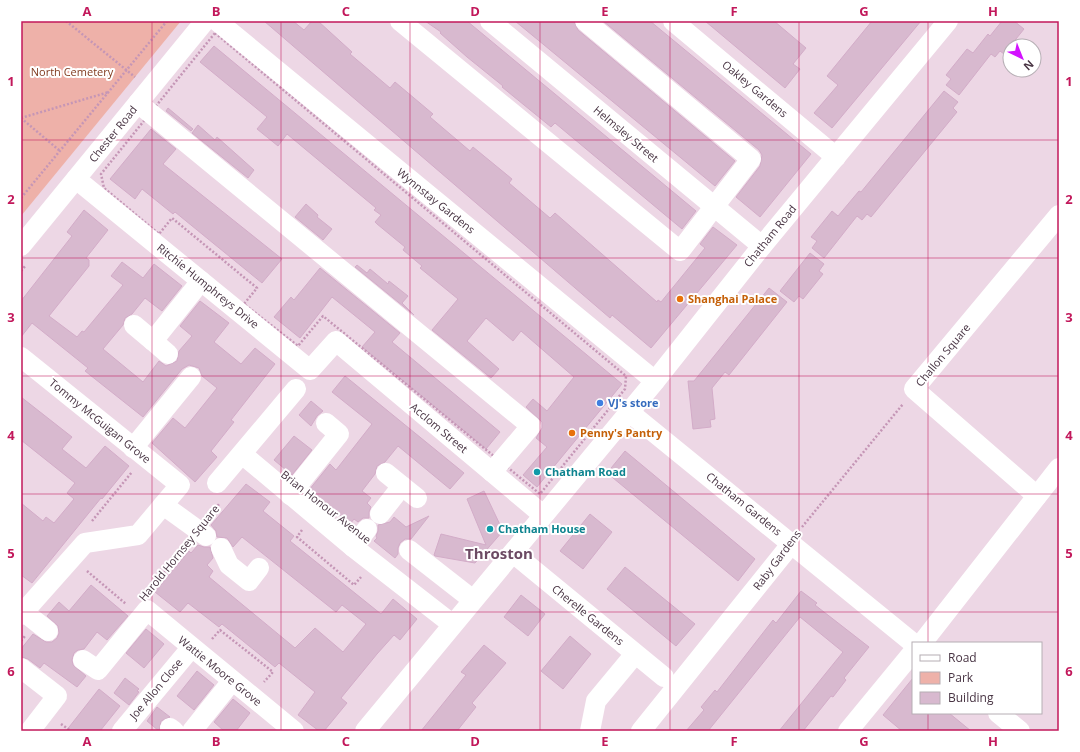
<svg xmlns="http://www.w3.org/2000/svg" width="1080" height="752" font-family="'Open Sans',sans-serif">
  <style>
    .residential { fill: #edd7e5; fill-rule: evenodd }
    .green { fill: #eeb1a9 }
    .building { fill: #d8b9cf; stroke: #d3acc8 }
    .lines { fill: none; stroke-linecap: round; stroke-linejoin: round }
    .path { stroke: #c596b6; stroke-width: 2.5; stroke-dasharray: 2 2; stroke-linecap: butt }
    .minor { stroke: #fff; stroke-width: 20 }
    .grid { fill: none; stroke: #c2185b; stroke-width: 1; stroke-opacity: 0.55 }
    .food-dot { fill: #e8710a; stroke: #fff; stroke-width: 1.5 }
    .shop-dot { fill: #3f7fe0; stroke: #fff; stroke-width: 1.5 }
    .culture-dot { fill: #0f9aa8; stroke: #fff; stroke-width: 1.5 }
    .labels { text-anchor: middle; stroke-width: 4; stroke-linejoin: round; paint-order: stroke }
    .park-label { font-size: 11px; fill: #813c20; stroke: #fff }
    .street-label { font-size: 11px; fill: #483443; stroke: #fff }
    .food-label { font-size: 11px; font-weight: bold; fill: #c56008; stroke: #fff; text-anchor: start }
    .shop-label { font-size: 11px; font-weight: bold; fill: #366cbe; stroke: #fff; text-anchor: start }
    .culture-label { font-size: 11px; font-weight: bold; fill: #0d838f; stroke: #fff; text-anchor: start }
    .district-label { font-size: 15px; font-weight: bold; fill: #6c4a63; stroke: #fff }
    .neatline { fill: none; stroke: #c2185b; stroke-width: 1.5 }
    .grid-label { font-size: 13px; text-anchor: middle; font-weight: bold; fill: #c2185b }
  </style>
  <rect width="100%" height="100%" fill="#f5e5ef"/>
  <path class="residential" d="M180 21H1059V731H21V215ZM1010 46H1034V70H1010ZM913 643H1041V713H913Z"/>
  <path class="green" d="M21 21H181L21 216Z"/>
  <g class="building">
    <path d="M264 21H293L304 30 312 21H318L352 52 350 54 390 88 395 82 433 114 430 117 470 151 473 147 512 179 509 183 550 218 555 213 657 302 658 300 661 302 705 248 700 244 713 227 737 245 651 348 612 315 610 318Z"/>
    <path d="M425 21H467L696 211 682 229 555 123 551 127 502 87 503 86 467 57 440 33 441 32Z"/>
    <path d="M515 21H574L578 30 735 161 715 186Z"/>
    <path d="M603 21H650L811 154 760 217 736 197 760 166 762 155 759 150Z"/>
    <path d="M705 21H774L806 48 793 64 800 69 785 88Z"/>
    <path d="M872 21H921L832 128 814 113 838 85 827 76Z"/>
    <path d="M1002 21H1014L1024 29 1004 54 1000 51 995 57 991 54 959 95 946 85 951 79 946 75 967 49 973 53 988 34 990 36Z"/>
    <path d="M214 46 622 384 537 487 523 475 547 447 536 438 542 428V422L526 407 533 399 547 411 574 377 521 331 513 341 486 318 467 341 499 369 491 378 432 330 458 299 420 268 422 266 403 250 405 247 377 224 375 222 381 215 374 210 376 208 287 134 278 146 257 129 267 117 200 62Z"/>
    <path d="M944 91 958 102 953 108 957 112 871 217 867 214 862 220 857 216 824 258 812 248 817 241 811 237 832 211 838 216 859 191 861 192Z"/>
    <path d="M168 108 193 129 191 131 166 111Z"/>
    <path d="M198 125 215 140 217 137 254 170 248 178 192 133Z"/>
    <path d="M151 129 176 149 163 164 282 259 262 283 175 212 173 214 142 189 135 199 110 179Z"/>
    <path d="M306 204 318 215 317 217 332 229 323 240 295 217Z"/>
    <path d="M84 210 108 230 86 258 89 260V266L49 316 77 337 82 331 84 332 123 285 111 276 122 262 143 278 154 264 182 286 162 311 145 298 132 314 125 318 123 325 103 349 143 382 159 361 166 366 177 361 179 351 192 336 180 326 200 301 229 323 214 342 241 364 255 348 275 364 231 420 234 422 211 451 217 457 195 482 152 443 173 418 185 428 217 388 202 376 199 368 189 365 182 369 143 417 85 371 88 368 32 323 21 337V301L72 236 67 232Z"/>
    <path d="M810 253 824 264 819 271 823 274 803 299 799 296 794 302 780 291Z"/>
    <path d="M357 265 367 273 370 269 388 284 389 281 408 296 402 303 414 315 355 267Z"/>
    <path d="M320 268 400 333 392 342 500 432 486 449 362 347 375 332 332 297 300 338 274 317 291 297 294 300Z"/>
    <path d="M769 288 787 302 729 375 725 372 712 388 715 419 710 420 711 427 693 429 688 381H694Z"/>
    <path d="M345 376 464 473 450 489 398 446 385 462 377 466 375 474 362 491 371 498 367 503 371 507 369 512V518H363L358 522 354 519 350 524 309 490 330 464 336 470 372 424 332 392Z"/>
    <path d="M21 397 72 437 62 449 86 468 105 446 129 466 102 499 101 498 32 583 21 575V503L43 521 46 517 54 523 74 499 67 493 75 483 21 440Z"/>
    <path d="M311 401 323 411 317 416 311 426 299 415Z"/>
    <path d="M294 436 312 450 292 475 274 460Z"/>
    <path d="M625 451 755 559 738 581 607 473Z"/>
    <path d="M246 484 270 502 263 511 294 536 290 541 381 614 393 599 417 619 400 640 394 635 377 654 341 698 347 703 324 731H319L298 715 315 692 279 663 275 667 222 624 219 627 188 603 180 612 155 592 189 551 191 553 198 545 204 547H210L213 558 207 565 213 571 209 577 295 648 315 628 343 652 366 624 342 605 336 612 242 537 233 547 227 538 217 537 216 531 211 525Z"/>
    <path d="M484 491 503 531 475 563 435 556 434 555 441 534 486 545 467 499Z"/>
    <path d="M590 514 612 532 583 569 560 551Z"/>
    <path d="M429 516 411 539H405L400 543 398 548V554L395 558 374 541 377 538 376 536 378 531V525L390 522 394 517 406 527Z"/>
    <path d="M625 567 695 624 676 646 607 589Z"/>
    <path d="M91 585 128 616 107 640 97 632 84 649 78 650 74 653 72 660 73 665 86 676 77 687 44 663 40 668 28 659 21 657V649L33 634 46 642H52L57 638 59 633 58 626 47 616 59 602 69 611Z"/>
    <path d="M801 591 817 603 815 605 869 647 844 678 846 680 833 697 831 696 803 731H779L843 652 800 617 708 731H686L704 710 701 707 715 690 717 692 773 620 776 623Z"/>
    <path d="M521 595 545 614 528 636 504 617Z"/>
    <path d="M146 629 164 644 144 668 126 653Z"/>
    <path d="M570 636 591 654 563 689 541 671Z"/>
    <path d="M484 645 506 663 472 703 476 707 457 731H421L466 675 461 672Z"/>
    <path d="M197 671 214 685 194 710 177 696Z"/>
    <path d="M125 678 139 689 137 691 139 692 129 705 114 693Z"/>
    <path d="M913 678V713H949L971 731H902L883 715Z"/>
    <path d="M99 689 120 706 100 731H66Z"/>
    <path d="M233 699 250 713 236 731H224L214 722Z"/>
    <path d="M157 707 170 717 161 721 159 731 147 721Z"/>
  </g>
  <g class="lines">
    <g class="path">
      <path d="M66 21 135 77"/>
      <path d="M215 33 626 376 625 389 540 494 323 316 298 346 244 304 257 288 172 218 159 234 104 188 101 174Z"/>
      <path d="M21 118 109 92"/>
      <path d="M21 118 60 151"/>
      <path d="M21 198 167 21"/>
      <path d="M21 271 26 265"/>
      <path d="M210 515 220 503"/>
      <path d="M92 521 132 472"/>
      <path d="M802 527 903 404"/>
      <path d="M302 530 297 537 354 585 361 577"/>
      <path d="M87 571 126 604"/>
      <path d="M149 591 186 545"/>
      <path d="M212 639 220 630 273 672 264 682"/>
      <path d="M21 641 25 636"/>
      <path d="M61 724 71 731"/>
    </g>
    <g class="minor">
      <path d="M217 21 655 381"/>
      <path d="M400 21 680 251 751 159 585 21"/>
      <path d="M490 21 762 246"/>
      <path d="M673 21 836 157"/>
      <path d="M138 103 531 426 492 472"/>
      <path d="M76 179 310 370 336 341 543 515"/>
      <path d="M21 246 205 21"/>
      <path d="M134 325 153 341 201 281"/>
      <path d="M153 341 168 354"/>
      <path d="M21 357 180 485 138 535 85 543 21 615"/>
      <path d="M629 412 913 643"/>
      <path d="M133 448 191 377"/>
      <path d="M242 454 353 547 452 624"/>
      <path d="M217 483 296 389"/>
      <path d="M402 486 417 498"/>
      <path d="M290 495 339 434 326 423"/>
      <path d="M1037 496 914 389 1059 215"/>
      <path d="M163 505 206 536"/>
      <path d="M380 514 402 486 386 473"/>
      <path d="M353 547 367 529"/>
      <path d="M221 548 229 565 249 581 259 568"/>
      <path d="M409 550 473 600"/>
      <path d="M513 553 664 677"/>
      <path d="M24 612 48 631"/>
      <path d="M922 643 1059 468"/>
      <path d="M83 660 98 670 147 610 294 731"/>
      <path d="M21 668 57 696 30 731"/>
      <path d="M998 713 1020 731"/>
      <path d="M170 728 174 731"/>
      <path d="M122 731 191 648"/>
      <path d="M192 731 232 681"/>
      <path d="M365 731 655 381 762 246 948 21"/>
      <path d="M590 731 596 701 635 654"/>
      <path d="M641 731 792 543"/>
      <path d="M848 731 913 652"/>
    </g>
  </g>
  <path class="grid" d="M152 21V731M281 21V731M410 21V731M540 21V731M670 21V731M799 21V731M928 21V643M21 140H1059M21 258H1059M21 376H1059M21 494H1059M21 612H1059M928 713V731"/>
  <g class="food-dot">
    <circle cx="680" cy="299" r="4"/>
    <circle cx="572" cy="433" r="4"/>
  </g>
  <circle class="shop-dot" cx="600" cy="403" r="4"/>
  <g class="culture-dot">
    <circle cx="537" cy="472" r="4"/>
    <circle cx="490" cy="529" r="4"/>
  </g>
  <g class="labels">
    <g class="park-label">
      <text x="72" y="76">North Cemetery</text>
    </g>
    <g class="street-label">
      <text transform="translate(755 89) rotate(40)" y="4">Oakley Gardens</text>
      <text transform="translate(113 134) rotate(-51)" y="4">Chester Road</text>
      <text transform="translate(626 134) rotate(40)" y="4">Helmsley Street</text>
      <text transform="translate(436 201) rotate(39)" y="4">Wynnstay Gardens</text>
      <text transform="translate(770 236) rotate(-51)" y="4">Chatham Road</text>
      <text transform="translate(208 286) rotate(39)" y="4">Ritchie Humphreys Drive</text>
      <text transform="translate(943 355) rotate(-50)" y="4">Challon Square</text>
      <text transform="translate(100 421) rotate(39)" y="4">Tommy McGuigan Grove</text>
      <text transform="translate(439 428) rotate(40)" y="4">Acclom Street</text>
      <text transform="translate(744 504) rotate(39)" y="4">Chatham Gardens</text>
      <text transform="translate(326 507) rotate(38)" y="4">Brian Honour Avenue</text>
      <text transform="translate(179 553) rotate(-51)" y="4">Harold Hornsey Square</text>
      <text transform="translate(777 560) rotate(-53)" y="4">Raby Gardens</text>
      <text transform="translate(588 615) rotate(39)" y="4">Cherelle Gardens</text>
      <text transform="translate(220 671) rotate(39)" y="4">Wattie Moore Grove</text>
      <text transform="translate(156 689) rotate(-50)" y="4">Joe Allon Close</text>
    </g>
    <g class="food-label">
      <text x="688" y="303">Shanghai Palace</text>
      <text x="580" y="437">Penny's Pantry</text>
    </g>
    <g class="shop-label">
      <text x="608" y="407">VJ's store</text>
    </g>
    <g class="culture-label">
      <text x="545" y="476">Chatham Road</text>
      <text x="498" y="533">Chatham House</text>
    </g>
    <g class="district-label">
      <text x="499" y="559">Throston</text>
    </g>
  </g>
  <rect width="1080" height="752" fill="none" stroke="#ffffff" stroke-width="44"/>
  <rect x="912" y="642" width="130" height="72" fill="#ffffff" stroke="#b6aeb4"/>
  <rect x="920" y="655" width="20" height="6" fill="#ffffff" stroke="#b6aeb4"/>
  <text x="948" y="662" font-size="12" fill="#483443">Road</text>
  <rect x="920" y="672" width="20" height="12" fill="#eeb1a9" stroke="#b6aeb4"/>
  <text x="948" y="682" font-size="12" fill="#483443">Park</text>
  <rect x="920" y="692" width="20" height="12" fill="#d8b9cf" stroke="#b6aeb4"/>
  <text x="948" y="702" font-size="12" fill="#483443">Building</text>
  <g transform="translate(1022 58) rotate(137)"><circle r="19" fill="#ffffff" stroke="#b6aeb4"/>
  <path d="M0-3L7 15L0 10L-7 15Z" fill="#d312ff"/>
  <text y="-6" font-size="11" font-weight="bold" text-anchor="middle" fill="#483443">N</text>
  </g>
  <rect x="22" y="22" width="1036" height="708" class="neatline"/>
  <g class="grid-label">
    <text x="87" y="16">A</text>
    <text x="216" y="16">B</text>
    <text x="346" y="16">C</text>
    <text x="475" y="16">D</text>
    <text x="605" y="16">E</text>
    <text x="734" y="16">F</text>
    <text x="864" y="16">G</text>
    <text x="993" y="16">H</text>
    <text x="11" y="86">1</text>
    <text x="1069" y="86">1</text>
    <text x="11" y="204">2</text>
    <text x="1069" y="204">2</text>
    <text x="11" y="322">3</text>
    <text x="1069" y="322">3</text>
    <text x="11" y="440">4</text>
    <text x="1069" y="440">4</text>
    <text x="11" y="558">5</text>
    <text x="1069" y="558">5</text>
    <text x="11" y="676">6</text>
    <text x="1069" y="676">6</text>
    <text x="87" y="746">A</text>
    <text x="216" y="746">B</text>
    <text x="346" y="746">C</text>
    <text x="475" y="746">D</text>
    <text x="605" y="746">E</text>
    <text x="734" y="746">F</text>
    <text x="864" y="746">G</text>
    <text x="993" y="746">H</text>
  </g>
</svg>
